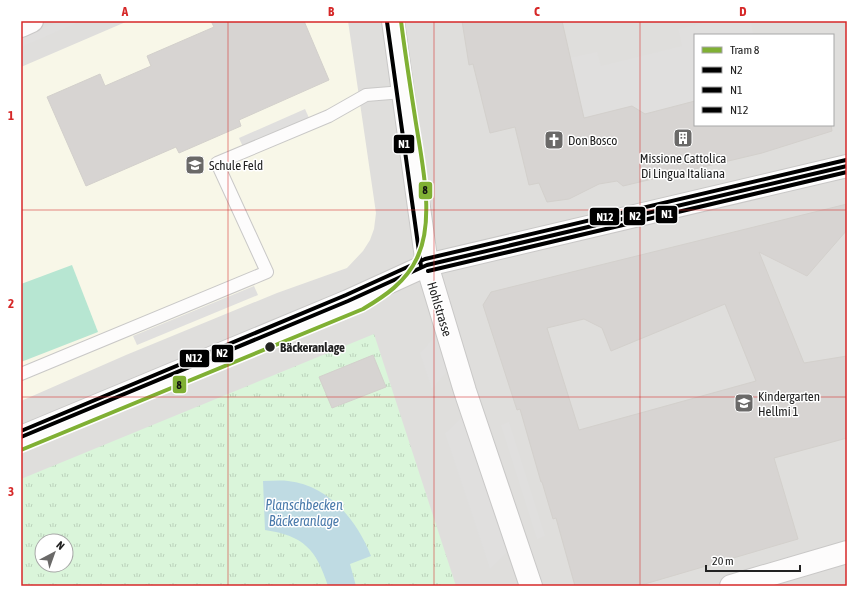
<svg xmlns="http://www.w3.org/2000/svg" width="868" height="607" font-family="'Asap Condensed',sans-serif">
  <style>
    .residential { fill: #dfdedc; fill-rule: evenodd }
    .education { fill: #f8f7e8 }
    .park { fill: url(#park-tufts); fill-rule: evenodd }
    .pitch { fill: #b7e6d2 }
    .parking { fill: #e0dfde }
    .water { fill: #bfdbe3 }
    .building { fill: #d7d4d2; stroke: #d3d0cc; fill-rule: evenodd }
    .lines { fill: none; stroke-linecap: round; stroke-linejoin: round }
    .service-casing { stroke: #c9c8c7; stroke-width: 14 }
    .minor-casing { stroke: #c9c8c7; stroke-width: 24 }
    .tertiary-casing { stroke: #c9c8c7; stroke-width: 24 }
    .service { stroke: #fdfcfc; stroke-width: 12 }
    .minor { stroke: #fdfcfc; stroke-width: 22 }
    .tertiary { stroke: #fdfcfc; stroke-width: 22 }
    .bus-1-casing { stroke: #fff; stroke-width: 7 }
    .bus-2-casing { stroke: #fff; stroke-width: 7 }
    .bus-3-casing { stroke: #fff; stroke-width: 7 }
    .bus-1 { stroke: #000; stroke-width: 4 }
    .bus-2 { stroke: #000; stroke-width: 4 }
    .bus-3 { stroke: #000; stroke-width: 4 }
    .tram-1-casing { stroke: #fff; stroke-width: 7 }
    .tram-1 { stroke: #80b034; stroke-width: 4 }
    .grid { fill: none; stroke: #d62828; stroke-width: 1; stroke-opacity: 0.55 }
    .stop-dot { fill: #222; stroke: #fff; stroke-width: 1.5 }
    .labels { text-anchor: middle; stroke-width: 3; stroke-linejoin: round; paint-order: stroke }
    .poi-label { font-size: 13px; fill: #222; stroke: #fff; text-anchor: start }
    .street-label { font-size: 13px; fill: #222; stroke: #fff }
    .stop-label { font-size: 13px; font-weight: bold; fill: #222; stroke: #fff; text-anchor: start }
    .water-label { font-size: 14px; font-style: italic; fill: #4a7aab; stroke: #fff }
    .line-badge { stroke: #fff; stroke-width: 1.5 }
    .badge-label { font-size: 11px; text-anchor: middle; font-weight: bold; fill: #fff }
    .pale-badge-label { font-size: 11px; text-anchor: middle; font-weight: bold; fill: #111 }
    .neatline { fill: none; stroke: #d62828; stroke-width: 1.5 }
    .grid-label { font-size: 13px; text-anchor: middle; font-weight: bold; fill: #d62828 }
  </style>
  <defs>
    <pattern id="park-tufts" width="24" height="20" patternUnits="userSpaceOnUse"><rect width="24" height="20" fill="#daf5da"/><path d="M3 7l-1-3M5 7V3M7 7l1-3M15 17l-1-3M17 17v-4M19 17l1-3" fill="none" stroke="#bbd2bb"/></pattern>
  </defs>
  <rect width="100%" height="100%" fill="#f0eeeb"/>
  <path class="residential" d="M21 21H847V586H21ZM695 35H833V125H695ZM42 541H66V565H42Z"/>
  <path class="education" d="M128 21H348L376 213 374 229 370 240 363 251 347 268 277 293 126 355 21 401V67Z"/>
  <path class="park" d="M374 334 456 586H21V479ZM42 541H66V565H42Z"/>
  <path class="pitch" d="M72 265 98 332 21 362V284Z"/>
  <g class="parking">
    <path d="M60 21H81L21 47V38Z"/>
    <path d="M711 21H751L753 35H695V101L645 114 638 110 586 127 569 58 597 52 601 66 682 46 678 29Z"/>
    <path d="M305 109 309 118 243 147 239 138Z"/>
    <path d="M254 286 258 295 137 345 133 336Z"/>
    <path d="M437 334 449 369 432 390 420 353Z"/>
    <path d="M463 416 508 552 490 569 445 433Z"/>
    <path d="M509 422 545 536 537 539 501 425Z"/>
  </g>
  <path class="water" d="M263 481C271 481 280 480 288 481 328 485 357 520 371 556L350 564 356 586H328C316 549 304 536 265 530Z"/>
  <g class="building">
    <path d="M211 21H304L329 80 239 120 241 126 179 153 176 147 86 186 47 97 100 74 105 86 151 66 147 56 214 27Z"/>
    <path d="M462 21H562L584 118 632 106 645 114 695 101V125H831L832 131 762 153 623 186 617 181 599 184 569 199 547 202 539 183 529 185 515 127 490 133 473 64 469 65Z"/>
    <path d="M847 204V230L807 276 759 252 804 363 847 356V438L774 458 798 539 638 586H575L556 518 553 519 542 482H541L520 409 517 410 483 305 491 292ZM725 304 756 381 579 430 547 328 584 319 602 328 611 351Z"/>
    <path d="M373 355 386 387 332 408 319 377Z"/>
  </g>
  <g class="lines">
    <g class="service-casing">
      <path id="service" d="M21 374 267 272 217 163 329 116 366 95 403 92"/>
    </g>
    <g class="minor-casing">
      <g id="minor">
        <path d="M21 26 32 21"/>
        <path d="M427 265 465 391 531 586"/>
        <path d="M731 586 847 552"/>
      </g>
    </g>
    <g class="tertiary-casing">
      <g id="tertiary">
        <path d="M393 21 427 265"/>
        <path d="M21 437 348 301 427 265 847 166"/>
      </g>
    </g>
    <use href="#service" class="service"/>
    <use href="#minor" class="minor"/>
    <use href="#tertiary" class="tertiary"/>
    <g class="bus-1-casing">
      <path id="bus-1" d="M21 437 348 301 427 265 847 166"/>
    </g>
    <g class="bus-2-casing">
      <g id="bus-2">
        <path d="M387 22 421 266"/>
        <path d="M428 271 847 172"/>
      </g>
    </g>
    <g class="bus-3-casing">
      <path id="bus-3" d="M21 431 346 295 425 259 846 160"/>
    </g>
    <use href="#bus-1" class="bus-1"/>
    <use href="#bus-2" class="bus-2"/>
    <use href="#bus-3" class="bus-3"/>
    <g class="tram-1-casing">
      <path id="tram-1" d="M21 450 363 309C385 296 406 282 417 258 436 219 421 158 415 117 410 85 405 53 401 21"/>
    </g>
    <use href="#tram-1" class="tram-1"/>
  </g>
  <path class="grid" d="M228 21V586M434 21V586M640 21V586M21 210H847M21 397H847"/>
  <defs>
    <g id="building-square" transform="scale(1)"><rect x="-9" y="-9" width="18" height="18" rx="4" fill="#6a6968" stroke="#fff"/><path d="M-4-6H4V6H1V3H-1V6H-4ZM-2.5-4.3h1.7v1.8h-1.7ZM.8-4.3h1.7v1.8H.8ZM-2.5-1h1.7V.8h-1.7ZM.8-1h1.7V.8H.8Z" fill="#fff"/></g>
    <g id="church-square" transform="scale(1)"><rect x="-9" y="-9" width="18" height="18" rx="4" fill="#6a6968" stroke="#fff"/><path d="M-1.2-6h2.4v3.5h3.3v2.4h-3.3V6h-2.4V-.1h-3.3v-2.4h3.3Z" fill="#fff"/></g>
    <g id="school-square" transform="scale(1)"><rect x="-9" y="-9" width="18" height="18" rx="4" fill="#6a6968" stroke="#fff"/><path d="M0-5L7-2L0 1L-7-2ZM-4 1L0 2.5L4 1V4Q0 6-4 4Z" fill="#fff"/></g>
  </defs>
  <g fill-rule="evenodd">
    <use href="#building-square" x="683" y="138"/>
    <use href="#church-square" x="554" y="140"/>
    <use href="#school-square" x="195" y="165"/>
    <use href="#school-square" x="744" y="403"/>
  </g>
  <circle class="stop-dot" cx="270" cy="347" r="5.5"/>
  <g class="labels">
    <g class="poi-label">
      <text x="568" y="145">Don Bosco</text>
      <text x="683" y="163" text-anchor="middle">Missione Cattolica<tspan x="683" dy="15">Di Lingua Italiana</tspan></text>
      <text x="209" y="170">Schule Feld</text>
      <text x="758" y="401">Kindergarten<tspan x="758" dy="15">Hellmi 1</tspan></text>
    </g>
    <g class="street-label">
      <text transform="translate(440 309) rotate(73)" y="5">Hohlstrasse</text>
    </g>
    <g class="stop-label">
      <text x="280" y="352">Bäckeranlage</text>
    </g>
    <g class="water-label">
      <text x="304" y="510">Planschbecken<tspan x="304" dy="16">Bäckeranlage</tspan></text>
    </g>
  </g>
  <g class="line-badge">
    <rect x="393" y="134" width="22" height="20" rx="4" fill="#000"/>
    <rect x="418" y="181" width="15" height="19" rx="4" fill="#80b034"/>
    <rect x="655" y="205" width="23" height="19" rx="4" fill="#000"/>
    <rect x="623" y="206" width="23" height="20" rx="4" fill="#000"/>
    <rect x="589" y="207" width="31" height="19" rx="4" fill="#000"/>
    <rect x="211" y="344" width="23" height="19" rx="4" fill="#000"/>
    <rect x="179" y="349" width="31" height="19" rx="4" fill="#000"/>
    <rect x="172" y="375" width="15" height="19" rx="4" fill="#80b034"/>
  </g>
  <g class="badge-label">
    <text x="404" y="148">N1</text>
    <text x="667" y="218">N1</text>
    <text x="635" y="220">N2</text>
    <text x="605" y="221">N12</text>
    <text x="222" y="357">N2</text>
    <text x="194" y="362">N12</text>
  </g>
  <g class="pale-badge-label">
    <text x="425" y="194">8</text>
    <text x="179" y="389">8</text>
  </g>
  <rect width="868" height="607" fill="none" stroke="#ffffff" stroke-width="44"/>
  <rect x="694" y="34" width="140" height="92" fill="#ffffff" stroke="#a7a7a7"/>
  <rect x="702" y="47" width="20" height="6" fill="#80b034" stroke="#a7a7a7"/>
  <text x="730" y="54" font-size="12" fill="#222222">Tram 8</text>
  <rect x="702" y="67" width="20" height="6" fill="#000000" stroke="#a7a7a7"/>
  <text x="730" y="74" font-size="12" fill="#222222">N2</text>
  <rect x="702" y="87" width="20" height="6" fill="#000000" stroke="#a7a7a7"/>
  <text x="730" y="94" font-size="12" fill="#222222">N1</text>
  <rect x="702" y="107" width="20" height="6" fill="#000000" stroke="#a7a7a7"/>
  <text x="730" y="114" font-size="12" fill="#222222">N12</text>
  <g transform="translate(54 553) rotate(41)"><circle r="19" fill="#ffffff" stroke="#a7a7a7"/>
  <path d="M0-3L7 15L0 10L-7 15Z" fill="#6a6968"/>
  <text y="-6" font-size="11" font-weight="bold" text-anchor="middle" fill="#222222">N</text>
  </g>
  <path d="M706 565v6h94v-6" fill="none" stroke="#222222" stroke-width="2"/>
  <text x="712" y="565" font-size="12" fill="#222222" stroke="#ffffff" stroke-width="3" paint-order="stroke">20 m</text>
  <rect x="22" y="22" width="824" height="563" class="neatline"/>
  <g class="grid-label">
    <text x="125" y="16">A</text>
    <text x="331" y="16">B</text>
    <text x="537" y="16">C</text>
    <text x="743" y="16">D</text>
    <text x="11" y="120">1</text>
    <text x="11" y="308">2</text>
    <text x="11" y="496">3</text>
  </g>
</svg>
